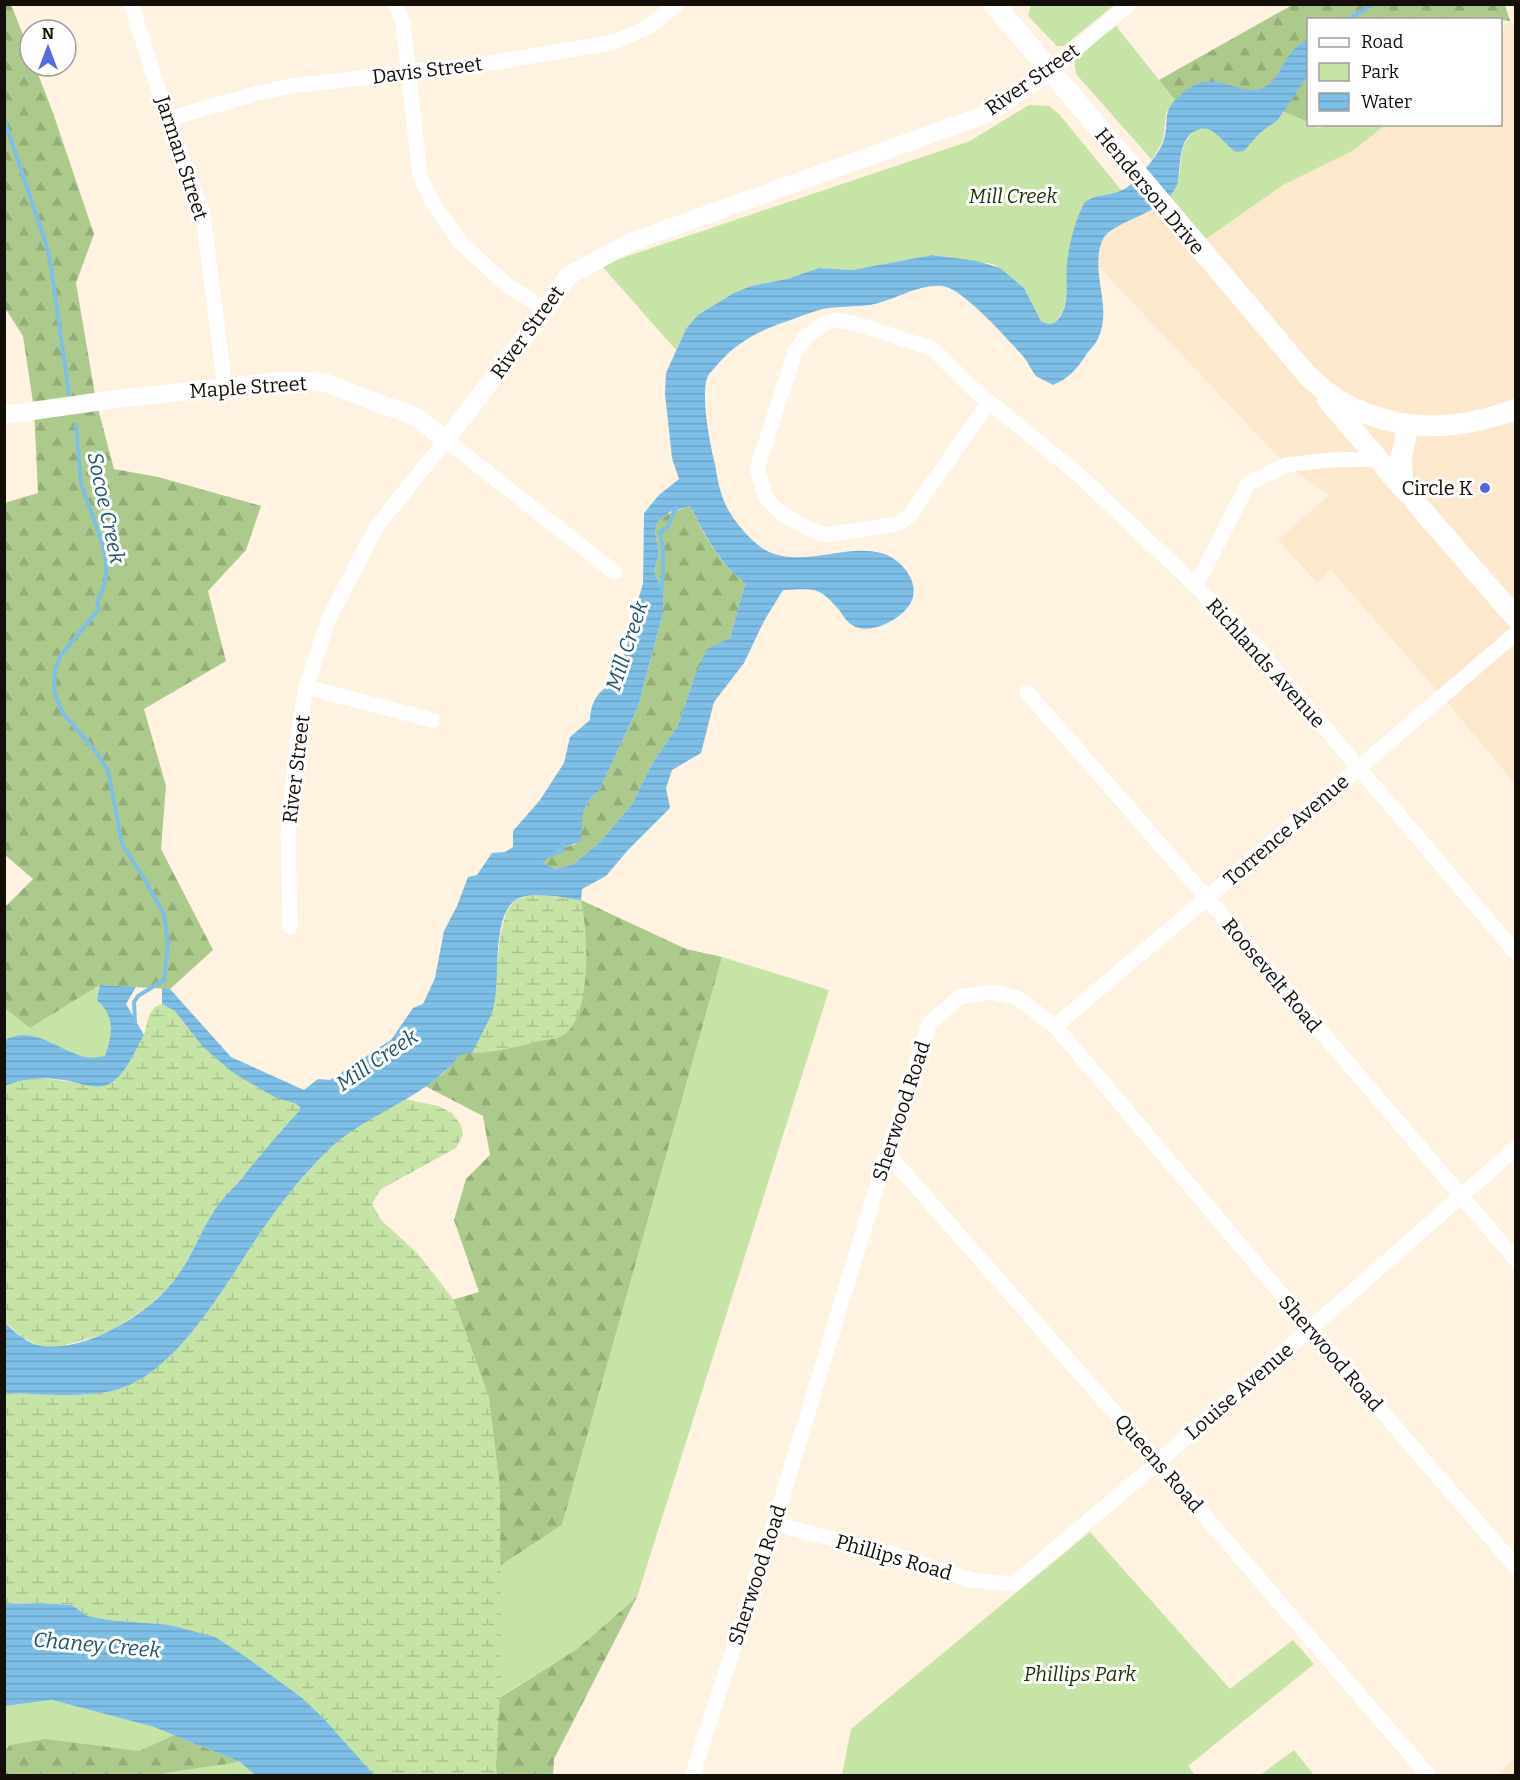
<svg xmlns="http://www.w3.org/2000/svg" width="1520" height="1780" font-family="Bitter,serif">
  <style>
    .built { fill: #fce8cc }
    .green { fill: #c6e4a6 }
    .forest { fill: url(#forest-firs) }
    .wetland { fill: url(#wetland-marsh) }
    .water { fill: url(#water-rules); fill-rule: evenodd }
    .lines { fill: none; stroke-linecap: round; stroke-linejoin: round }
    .stream { stroke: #7ebfe8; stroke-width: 4 }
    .minor { stroke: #fff; stroke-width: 15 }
    .tertiary { stroke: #fff; stroke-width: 18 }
    .secondary { stroke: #fff; stroke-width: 21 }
    .poi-dot { fill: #5568de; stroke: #fff; stroke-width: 2 }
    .labels { text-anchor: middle; stroke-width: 6; stroke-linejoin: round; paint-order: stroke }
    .street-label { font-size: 20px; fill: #130e07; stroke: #fff }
    .park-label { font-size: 20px; font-style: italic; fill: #1f3104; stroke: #fff }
    .poi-label { font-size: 20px; fill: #130e07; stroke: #fff; text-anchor: end }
    .water-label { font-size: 21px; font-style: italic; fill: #225470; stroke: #fff }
  </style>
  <defs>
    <pattern id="forest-firs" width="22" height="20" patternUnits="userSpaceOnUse" patternTransform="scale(1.5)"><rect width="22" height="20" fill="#adca8d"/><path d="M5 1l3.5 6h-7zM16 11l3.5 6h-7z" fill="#94ac78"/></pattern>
    <pattern id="wetland-marsh" width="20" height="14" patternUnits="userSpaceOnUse" patternTransform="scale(1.5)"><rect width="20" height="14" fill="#c6e4a6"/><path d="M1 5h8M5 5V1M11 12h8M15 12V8" fill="none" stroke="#a9c28d"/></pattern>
    <pattern id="water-rules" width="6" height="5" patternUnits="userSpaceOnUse" patternTransform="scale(1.5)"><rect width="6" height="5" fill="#7ebfe8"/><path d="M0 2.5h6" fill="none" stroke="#6ca3c6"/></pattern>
  </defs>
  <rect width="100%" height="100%" fill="#fff2e1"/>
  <g class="built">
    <path d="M1510 21 1515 26V784L1442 696 1330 569 1317 583 1278 540 1329 495 1286 465 1098 266V256L1102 239 1119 226 1158 208 1197 245 1283 185 1354 150 1385 125 1500 124 1501 29Z"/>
    <path d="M1515 1758V1775H1497Z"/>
  </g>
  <g class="green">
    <path d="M1031 5V4L1114 5 1064 46H1057L1028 16Z"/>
    <path d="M1116 26 1175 100 1166 113 1163 141 1152 160 1076 74 1074 61 1080 53Z"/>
    <path d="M1029 105 1049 106 1059 114 1122 191 1089 198 1084 204 1071 240 1067 263V295L1063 311 1054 323 1048 324 1041 321 1024 288 993 264 932 255 852 270 819 268 787 279 751 286 686 329 676 350 601 265 970 141Z"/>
    <path d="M1284 112 1308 122V124L1320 128 1326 124 1385 125 1354 150 1283 185 1197 245 1167 200C1171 195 1175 190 1177 184 1184 165 1176 143 1197 130 1201 128 1206 127 1211 129 1226 136 1222 149 1244 151L1260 133 1278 120Z"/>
    <path d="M722 957 829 990 637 1597 577 1649 374 1775 301 1697 562 1525Z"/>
    <path d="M100 985 98 1000C116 1017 112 1034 105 1057 99 1057 92 1058 86 1057 58 1051 34 1024 5 1040L4 1008 30 1028Z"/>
    <path d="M1090 1532 1230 1689 1293 1640 1314 1664 1188 1766 1195 1775H842L851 1729Z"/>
    <path d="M52 1700 154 1727 174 1735 139 1751 102 1747 11 1745 5 1751V1706Z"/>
    <path d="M1294 1750 1314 1775H1260Z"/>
    <path d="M240 1762 255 1775 162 1776 166 1773Z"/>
  </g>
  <g class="forest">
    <path d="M11 4 30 53V66H35L53 113 94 234 76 283 96 401 114 469 158 477 261 506 246 550 208 591 226 661 144 709 166 786 161 849 213 950 170 989 100 985 30 1028 4 1008 5 907 33 879 5 855 4 503 38 493 34 409 23 336 5 308 4 5Z"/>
    <path d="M1292 5H1505L1510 21 1478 17 1474 20H1308V122L1284 112 1175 100 1159 80Z"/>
    <path d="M690 506C703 534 720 564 745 583L730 638 694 678 678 725 652 764 632 804 600 842 572 865 555 869 543 863 559 849 575 844C586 822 577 807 599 791L638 707 663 613V593L654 571 659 554 655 531 658 520 670 513Z"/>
    <path d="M532 894 581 900 686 949 722 957 562 1525 301 1697 438 1304 479 1292 454 1220 466 1179 490 1155 483 1116 425 1086 443 1074 461 1054Z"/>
    <path d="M637 1597 554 1759 553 1775 375 1776 577 1649Z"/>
    <path d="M174 1735 240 1762 166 1773 162 1775 5 1776V1751L10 1745 46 1739 139 1751Z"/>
  </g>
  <g class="wetland">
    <path d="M532 894 581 900C588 930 593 1018 562 1036 556 1039 546 1040 540 1041 517 1047 495 1053 472 1053L493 1011 500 936 506 913 515 900Z"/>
    <path d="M162 1004 175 1011 202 1046 276 1098 294 1103 300 1108 299 1111 217 1207 179 1274 169 1287 146 1308 108 1333 58 1347 41 1346 23 1338 5 1322 4 1086C32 1073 64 1080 93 1087L144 1035 149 1015 155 1007Z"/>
    <path d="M404 1099 438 1106 452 1113 461 1125 463 1135 456 1148 381 1189 372 1204 381 1220 418 1254 454 1300 489 1397 500 1487 501 1674 496 1766 497 1775H374L324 1719 301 1697 246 1657 170 1625 109 1620 86 1616 72 1605 41 1603 5 1604V1393C39 1394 90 1399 122 1388 179 1368 229 1279 262 1230 273 1214 285 1198 298 1183 312 1165 330 1145 349 1131 366 1119 386 1110 404 1099Z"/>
  </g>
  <g class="water">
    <path d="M1308 40V75L1278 120 1260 133 1244 151 1237 152C1225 147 1215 125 1200 129 1178 135 1181 164 1178 180 1177 187 1174 191 1170 196 1155 215 1109 223 1102 241 1090 271 1112 307 1099 336 1097 343 1090 349 1086 355 1077 369 1068 379 1053 385 1048 382 1041 379 1036 376 1031 370 1028 362 1023 356 1009 341 962 287 942 286 917 284 894 301 870 305 854 307 838 306 823 309 814 311 805 315 796 318 764 329 740 338 717 365 715 368 710 372 708 376 700 394 710 445 715 464 717 476 719 489 724 501 730 517 748 538 762 548 799 572 849 540 887 555 903 562 919 582 912 600 905 618 870 637 852 625 847 622 843 616 840 611 818 585 815 589 783 590L764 621 744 663 714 702 701 753 672 770 666 788 670 808 628 850 606 876 582 889 581 900C564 898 528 889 514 901 490 922 502 984 492 1012 487 1026 478 1040 472 1053L461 1054C455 1061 449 1068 442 1074 406 1105 359 1119 325 1153 302 1176 281 1203 262 1230 229 1279 180 1368 122 1388 90 1399 39 1394 5 1393L4 1322C15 1332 27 1344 42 1346 88 1352 153 1312 178 1275 193 1254 202 1229 216 1208 225 1195 237 1185 246 1173 263 1152 281 1131 299 1111L300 1107 294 1103 276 1098 232 1072 202 1046 175 1011 162 1004V988L170 989 231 1057 304 1090 318 1079 330 1080 391 1040 413 1008 423 1004 435 978 444 931 457 906 468 877 477 875 492 853 505 852 513 847V831L540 800 564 763 570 737 590 720C591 700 599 690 616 681L628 642 625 631 631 622 643 584 644 513 659 495 679 479 672 458 665 394 666 373 686 329 698 315 734 293 751 286 787 279 819 268 852 270 932 255 977 261 1000 268 1024 288 1041 321 1048 324 1054 323C1072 310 1065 282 1067 263 1069 244 1075 222 1083 205 1091 191 1116 199 1131 184 1141 175 1160 153 1164 140 1170 117 1160 111 1184 92 1215 66 1239 98 1262 88 1283 80 1284 48 1308 40ZM690 506C704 534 720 564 745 583L730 638 707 649 694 678 678 725 652 764 632 804 600 842 572 865 555 869 543 863 559 849 581 841C583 818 580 805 599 791L638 707 663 613V593L654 571 659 554 655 531 658 521 670 512Z"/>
    <path d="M100 985 136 987 126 1004 144 1035C135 1050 126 1075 109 1084 95 1091 78 1082 64 1080 45 1077 22 1078 5 1086V1040C34 1024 58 1051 86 1057 92 1058 99 1057 105 1056 112 1035 116 1017 97 1000Z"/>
    <path d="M41 1603 72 1605 87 1616 109 1620 170 1625 215 1637 246 1657 301 1697 324 1719 374 1775H255L240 1762 154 1727 52 1700 5 1706V1604Z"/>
  </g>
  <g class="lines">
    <g class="stream">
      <path d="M1347 20 1373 4"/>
      <path d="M4 119 47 247 51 267 69 394"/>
      <path d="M76 425 81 484 103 545 106 559V576L103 589 97 602 99 609 61 655 55 669 54 691 62 712 96 752 108 770 122 844 142 875 164 914 168 944 164 980 138 996 134 1002 135 1022"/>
      <path d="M661 593C664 572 665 552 660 532L667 528 676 508"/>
      <path d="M549 855 562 851 563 843"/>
    </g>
    <g class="minor">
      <path d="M131 4 168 119 203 214 225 388"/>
      <path d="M396 4 403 23 420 176 434 205 461 243 508 286 546 309"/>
      <path d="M1049 72 1129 4"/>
      <path d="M168 119 255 94 291 86 496 62 615 42 648 27 677 4"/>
      <path d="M989 402 910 515 898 524 826 535 807 528 782 514 766 498 757 469 796 350 807 336 824 324 835 320 857 324 933 349 972 388 1079 475 1196 586 1262 654 1516 953"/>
      <path d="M1196 586 1248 484 1286 465 1330 460 1377 459"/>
      <path d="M306 687 432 720"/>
      <path d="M1027 692 1207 898 1516 1260"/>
      <path d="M290 927 288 831 297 744 306 687 329 618 377 526 446 440 614 572"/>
      <path d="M1055 1026 1207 898 1516 633"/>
      <path d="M887 1153 1158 1462 1429 1776"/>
      <path d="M774 1524 885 1552 971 1580 1014 1584 1158 1462 1516 1148"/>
      <path d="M692 1776 774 1524 887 1153 929 1024 959 997 992 992 1017 998 1055 1026 1310 1328 1516 1567"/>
    </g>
    <path class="tertiary" d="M4 415 117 399 279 381 323 382 416 417 446 440 546 309 568 276 631 242 987 114 1049 72"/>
    <g class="secondary">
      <path d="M994 4 1308 376C1318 385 1329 395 1341 402 1398 433 1455 432 1516 409"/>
      <path d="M1327 399 1406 492"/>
      <path d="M1408 426 1401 459 1403 481 1417 504 1516 618"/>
    </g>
  </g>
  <circle class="poi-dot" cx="1485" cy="488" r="6"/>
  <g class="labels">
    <g class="street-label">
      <text transform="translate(427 70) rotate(-7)" y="7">Davis Street</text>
      <text transform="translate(1032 79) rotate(-35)" y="7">River Street</text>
      <text transform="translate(182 158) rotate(72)" y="7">Jarman Street</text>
      <text transform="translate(1150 191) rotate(50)" y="7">Henderson Drive</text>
      <text transform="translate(527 332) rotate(-54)" y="7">River Street</text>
      <text transform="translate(248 387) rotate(-4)" y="7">Maple Street</text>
      <text transform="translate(1266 663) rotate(48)" y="7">Richlands Avenue</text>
      <text transform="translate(296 769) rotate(-83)" y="7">River Street</text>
      <text transform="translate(1286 830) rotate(-41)" y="7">Torrence Avenue</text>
      <text transform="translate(1272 975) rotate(50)" y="7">Roosevelt Road</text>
      <text transform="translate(901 1111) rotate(-72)" y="7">Sherwood Road</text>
      <text transform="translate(1331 1353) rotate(49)" y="7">Sherwood Road</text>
      <text transform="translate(1239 1391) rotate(-41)" y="7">Louise Avenue</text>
      <text transform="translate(1159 1463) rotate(49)" y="7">Queens Road</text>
      <text transform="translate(894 1557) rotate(16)" y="7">Phillips Road</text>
      <text transform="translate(757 1575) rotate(-72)" y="7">Sherwood Road</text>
    </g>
    <g class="park-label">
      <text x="1013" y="203">Mill Creek</text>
      <text x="1080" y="1681">Phillips Park</text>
    </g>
    <g class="poi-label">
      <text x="1473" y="495">Circle K</text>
    </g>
    <g class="water-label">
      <text transform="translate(106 508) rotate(78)" y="7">Socoe Creek</text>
      <text transform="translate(627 646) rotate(-72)" y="7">Mill Creek</text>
      <text transform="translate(377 1060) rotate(-34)" y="7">Mill Creek</text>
      <text transform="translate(97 1645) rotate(5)" y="7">Chaney Creek</text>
    </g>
  </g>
  <rect width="1520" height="1780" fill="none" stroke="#130e07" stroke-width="12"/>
  <rect x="1307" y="18" width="195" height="108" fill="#ffffff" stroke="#a19f9c" stroke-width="1.5"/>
  <rect x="1319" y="38" width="30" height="9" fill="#ffffff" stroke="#a19f9c" stroke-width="1.5"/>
  <text x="1361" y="48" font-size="18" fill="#130e07">Road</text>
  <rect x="1319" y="63" width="30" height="18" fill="#c6e4a6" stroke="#a19f9c" stroke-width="1.5"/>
  <text x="1361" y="78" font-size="18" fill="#130e07">Park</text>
  <rect x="1319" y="93" width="30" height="18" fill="url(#water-rules)" stroke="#a19f9c" stroke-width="1.5"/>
  <text x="1361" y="108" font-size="18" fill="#130e07">Water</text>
  <g transform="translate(48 48)"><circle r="28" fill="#ffffff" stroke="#a19f9c" stroke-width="1.5"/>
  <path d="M0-4.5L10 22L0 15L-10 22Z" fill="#5568de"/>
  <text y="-9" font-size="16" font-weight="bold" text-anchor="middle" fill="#130e07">N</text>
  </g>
</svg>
